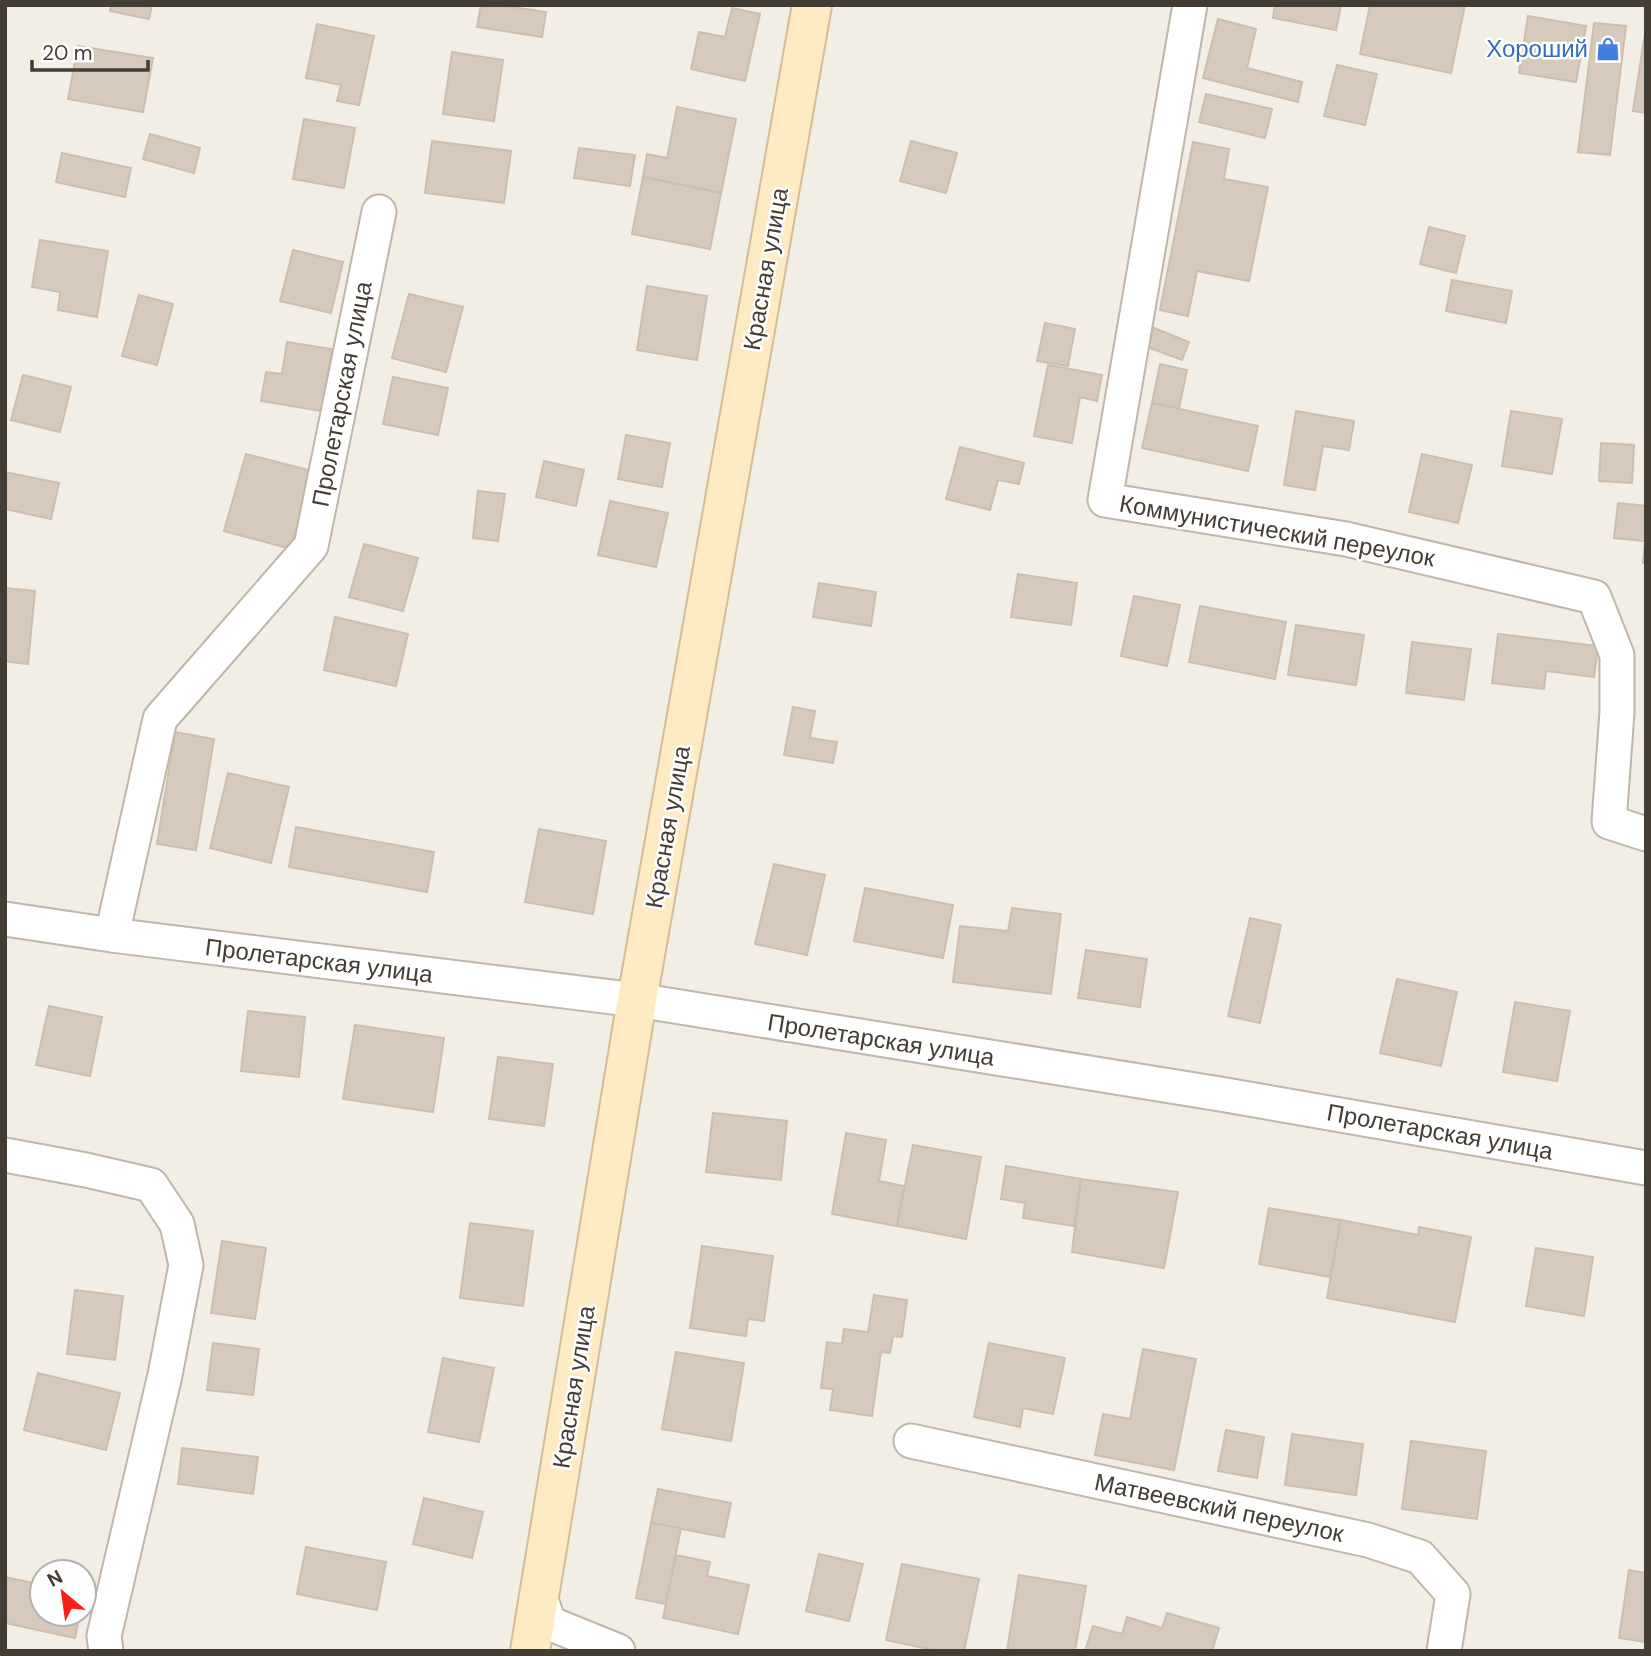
<svg xmlns="http://www.w3.org/2000/svg" width="1651" height="1656" font-family="'DM Sans',sans-serif">
  <style>
    .building { fill: #d7cabd; stroke: #cebead; stroke-width: 2 }
    .lines { fill: none; stroke-linecap: round; stroke-linejoin: round }
    .street-casing { stroke: #c0b6aa; stroke-width: 37 }
    .secondary-casing { stroke: #d5be97; stroke-width: 42 }
    .street { stroke: #fff; stroke-width: 33 }
    .secondary { stroke: #feeac3; stroke-width: 38 }
    .labels { text-anchor: middle; stroke-width: 5; stroke-linejoin: round; paint-order: stroke }
    .shop-label { font-size: 24px; fill: #366cbe; stroke: #fff; text-anchor: end }
    .street-label { font-size: 24px; fill: #443d34; stroke: #fff }
  </style>
  <rect width="100%" height="100%" fill="#f2ede5"/>
  <g class="building">
    <path d="M111 5H152L149 19 110 11Z"/>
    <path d="M481 5H500L546 12 542 37 477 27Z"/>
    <path d="M1275 5H1341L1336 30 1273 18Z"/>
    <path d="M1370 5H1465L1451 73 1360 54Z"/>
    <path d="M732 8 760 14 745 81 691 69 699 32 725 37Z"/>
    <path d="M1528 16 1586 26 1576 82 1519 73Z"/>
    <path d="M1218 19 1256 29 1247 68 1302 82 1298 102 1203 78Z"/>
    <path d="M1594 23 1626 26 1610 155 1578 152Z"/>
    <path d="M317 24 374 36 359 105 337 101 341 85 306 78Z"/>
    <path d="M1645 33H1646V113L1633 111Z"/>
    <path d="M78 46 153 58 143 112 68 99Z"/>
    <path d="M452 52 503 60 494 121 443 114Z"/>
    <path d="M1337 65 1377 74 1365 125 1324 116Z"/>
    <path d="M1206 94 1272 109 1265 138 1199 122Z"/>
    <path d="M677 107 736 119 721 193 643 177 647 154 667 158Z"/>
    <path d="M304 119 355 128 344 188 293 179Z"/>
    <path d="M150 134 200 148 194 173 143 159Z"/>
    <path d="M432 141 511 151 504 203 425 193Z"/>
    <path d="M911 141 957 153 946 193 900 181Z"/>
    <path d="M1193 142 1229 149 1224 179 1268 187 1249 281 1197 271 1188 316 1160 310Z"/>
    <path d="M579 148 635 155 630 186 574 178Z"/>
    <path d="M62 153 131 168 125 197 56 182Z"/>
    <path d="M643 177 721 193 710 249 632 234Z"/>
    <path d="M1429 227 1465 236 1456 273 1420 264Z"/>
    <path d="M40 240 108 251 97 317 58 310 60 292 32 287Z"/>
    <path d="M293 250 343 262 331 313 280 301Z"/>
    <path d="M1452 280 1512 291 1506 323 1446 311Z"/>
    <path d="M647 286 707 296 697 360 637 350Z"/>
    <path d="M409 294 463 307 446 372 392 358Z"/>
    <path d="M139 295 173 304 157 365 122 356Z"/>
    <path d="M1045 323 1075 329 1068 366 1037 361Z"/>
    <path d="M1154 328 1189 342 1182 360 1147 347Z"/>
    <path d="M287 342 332 349 322 411 261 401 266 372 282 374Z"/>
    <path d="M1160 364 1187 370 1179 408 1152 403Z"/>
    <path d="M1048 365 1102 375 1097 401 1080 397 1072 443 1034 436Z"/>
    <path d="M23 375 71 387 60 432 11 420Z"/>
    <path d="M393 377 448 388 438 435 383 424Z"/>
    <path d="M1152 403 1258 426 1248 471 1142 448Z"/>
    <path d="M1296 411 1354 421 1349 450 1323 446 1315 490 1284 485Z"/>
    <path d="M1511 411 1562 419 1552 474 1502 466Z"/>
    <path d="M626 435 670 443 662 487 618 479Z"/>
    <path d="M1601 443 1634 445 1632 483 1599 481Z"/>
    <path d="M960 447 1024 463 1019 484 998 480 990 510 946 499Z"/>
    <path d="M246 454 312 471 291 549 224 531Z"/>
    <path d="M1422 454 1472 465 1458 523 1409 512Z"/>
    <path d="M544 461 584 470 576 506 536 497Z"/>
    <path d="M5 472 59 483 51 519 5 509Z"/>
    <path d="M478 491 505 494 498 541 473 538Z"/>
    <path d="M610 501 668 513 656 567 598 555Z"/>
    <path d="M1618 503 1646 506V563H1643L1645 541 1614 538Z"/>
    <path d="M364 544 418 558 403 611 349 597Z"/>
    <path d="M1018 574 1077 583 1071 625 1011 617Z"/>
    <path d="M819 583 876 592 871 626 813 617Z"/>
    <path d="M5 588 35 591 28 664 5 661Z"/>
    <path d="M1134 596 1180 605 1167 666 1121 656Z"/>
    <path d="M1200 606 1286 622 1275 679 1189 662Z"/>
    <path d="M335 617 408 634 396 686 324 670Z"/>
    <path d="M1296 625 1364 635 1356 685 1288 675Z"/>
    <path d="M1498 634 1598 646 1594 677 1546 671 1544 689 1492 683Z"/>
    <path d="M1412 642 1471 649 1464 700 1406 693Z"/>
    <path d="M793 707 815 711 810 738 837 742 833 763 784 755Z"/>
    <path d="M175 732 214 739 196 850 157 844Z"/>
    <path d="M228 773 289 787 271 863 210 848Z"/>
    <path d="M296 827 434 852 427 892 289 867Z"/>
    <path d="M539 829 606 841 593 914 525 902Z"/>
    <path d="M774 864 825 875 807 955 755 944Z"/>
    <path d="M865 888 953 905 943 958 854 941Z"/>
    <path d="M1012 908 1061 914 1051 994 953 982 960 926 1008 931Z"/>
    <path d="M1250 918 1281 925 1260 1023 1228 1016Z"/>
    <path d="M1086 950 1147 959 1140 1007 1078 998Z"/>
    <path d="M1397 979 1457 992 1441 1066 1380 1053Z"/>
    <path d="M1515 1002 1570 1011 1557 1081 1503 1072Z"/>
    <path d="M49 1006 102 1017 90 1076 36 1065Z"/>
    <path d="M248 1011 305 1017 299 1077 241 1071Z"/>
    <path d="M355 1025 444 1038 433 1112 343 1099Z"/>
    <path d="M498 1057 553 1064 544 1126 489 1119Z"/>
    <path d="M713 1113 787 1121 781 1180 706 1172Z"/>
    <path d="M846 1133 886 1140 879 1181 904 1186 897 1226 832 1214Z"/>
    <path d="M913 1145 981 1157 966 1239 897 1226Z"/>
    <path d="M1006 1166 1081 1179 1074 1226 1023 1218 1025 1203 1001 1199Z"/>
    <path d="M1081 1179 1178 1192 1164 1268 1072 1252Z"/>
    <path d="M1269 1208 1341 1220 1330 1277 1259 1264Z"/>
    <path d="M1341 1220 1418 1235 1419 1227 1471 1237 1455 1322 1327 1298Z"/>
    <path d="M470 1223 533 1231 523 1306 460 1298Z"/>
    <path d="M222 1241 266 1248 255 1319 211 1313Z"/>
    <path d="M702 1246 773 1256 764 1321 748 1319 746 1336 690 1328Z"/>
    <path d="M1536 1248 1593 1257 1584 1316 1526 1306Z"/>
    <path d="M75 1290 123 1296 115 1360 67 1354Z"/>
    <path d="M874 1295 907 1300 902 1337 893 1336 890 1353 881 1352 872 1416 830 1410 833 1389 821 1388 827 1342 842 1344 844 1329 868 1332Z"/>
    <path d="M213 1343 259 1349 253 1395 207 1390Z"/>
    <path d="M989 1343 1065 1358 1053 1414 1023 1408 1020 1427 974 1417Z"/>
    <path d="M1143 1349 1196 1359 1174 1470 1095 1455 1103 1414 1130 1419Z"/>
    <path d="M676 1352 744 1363 731 1441 662 1429Z"/>
    <path d="M443 1358 494 1368 479 1442 428 1432Z"/>
    <path d="M38 1373 120 1393 106 1450 24 1430Z"/>
    <path d="M1226 1430 1264 1437 1257 1478 1218 1471Z"/>
    <path d="M1292 1434 1363 1444 1356 1495 1285 1485Z"/>
    <path d="M1411 1441 1486 1451 1477 1519 1402 1509Z"/>
    <path d="M182 1448 258 1457 253 1494 178 1484Z"/>
    <path d="M658 1489 731 1503 724 1537 651 1523Z"/>
    <path d="M424 1498 483 1512 472 1558 413 1544Z"/>
    <path d="M651 1523 681 1528 666 1604 636 1598Z"/>
    <path d="M306 1547 386 1562 377 1610 297 1594Z"/>
    <path d="M819 1554 863 1564 849 1621 806 1611Z"/>
    <path d="M676 1555 710 1562 707 1576 749 1585 738 1634 663 1618Z"/>
    <path d="M902 1564 979 1579 964 1651H938L886 1640Z"/>
    <path d="M1629 1570 1646 1573V1642L1619 1638Z"/>
    <path d="M1019 1575 1086 1586 1075 1651H1007Z"/>
    <path d="M5 1577 42 1585V1614H80L75 1638 5 1623Z"/>
    <path d="M1167 1613 1219 1628 1212 1651H1085L1093 1626 1122 1634 1127 1617 1162 1628Z"/>
  </g>
  <g class="lines">
    <g class="street-casing">
      <g id="street">
        <path d="M1190 5 1105 500 1346 539 1594 597 1617 655V712L1609 822 1646 834"/>
        <path d="M5 919 112 935 637 1000 1220 1094 1646 1168"/>
        <path d="M112 935 160 719 311 546 379 212"/>
        <path d="M5 1155 86 1170 151 1185 177 1224 186 1265 165 1375 104 1636 106 1651"/>
        <path d="M911 1441 1368 1540 1420 1557 1453 1594 1444 1651"/>
        <path d="M539 1594 549 1623 618 1651"/>
      </g>
    </g>
    <g class="secondary-casing">
      <path id="secondary" d="M530 1651 637 1000 812 5"/>
    </g>
    <use href="#street" class="street"/>
    <use href="#secondary" class="secondary"/>
  </g>
  <defs>
    <g id="shop-bare" transform="scale(1.89)"><path d="M-5-2.5h2.3a2.7 3.5 0 0 1 5.4 0H5L5.5 6h-11ZM-1.5-2.5h3a1.5 2.3 0 0 0-3 0Z" fill="#3f7fe0" stroke="#fff" stroke-width="2.5" paint-order="stroke"/></g>
  </defs>
  <g fill-rule="evenodd">
    <use href="#shop-bare" x="1608" y="49"/>
  </g>
  <g class="labels">
    <g class="shop-label">
      <text x="1588" y="57">Хороший</text>
    </g>
    <g class="street-label">
      <text transform="translate(766 269) rotate(-80)" y="8">Красная улица</text>
      <text transform="translate(342 394) rotate(-79)" y="8">Пролетарская улица</text>
      <text transform="translate(1277 531) rotate(10)" y="8">Коммунистический переулок</text>
      <text transform="translate(668 827) rotate(-80)" y="8">Красная улица</text>
      <text transform="translate(319 961) rotate(7)" y="8">Пролетарская улица</text>
      <text transform="translate(881 1040) rotate(9)" y="8">Пролетарская улица</text>
      <text transform="translate(1440 1132) rotate(10)" y="8">Пролетарская улица</text>
      <text transform="translate(574 1387) rotate(-81)" y="8">Красная улица</text>
      <text transform="translate(1219 1508) rotate(12)" y="8">Матвеевский переулок</text>
    </g>
  </g>
  <rect width="1651" height="1656" fill="none" stroke="#443d34" stroke-width="14"/>
  <g transform="translate(63 1593) rotate(331)"><circle r="33" fill="#ffffff" stroke="#b4b1ae" stroke-width="2"/>
  <path d="M0-5L12 26L0 18L-12 26Z" fill="#f82016"/>
  <text y="-10" font-size="19" font-weight="bold" text-anchor="middle" fill="#443d34">N</text>
  </g>
  <path d="M32 60v10h116v-10" fill="none" stroke="#443d34" stroke-width="3.5"/>
  <text x="42" y="60" font-size="21" fill="#443d34" stroke="#ffffff" stroke-width="5" paint-order="stroke">20 m</text>
</svg>
